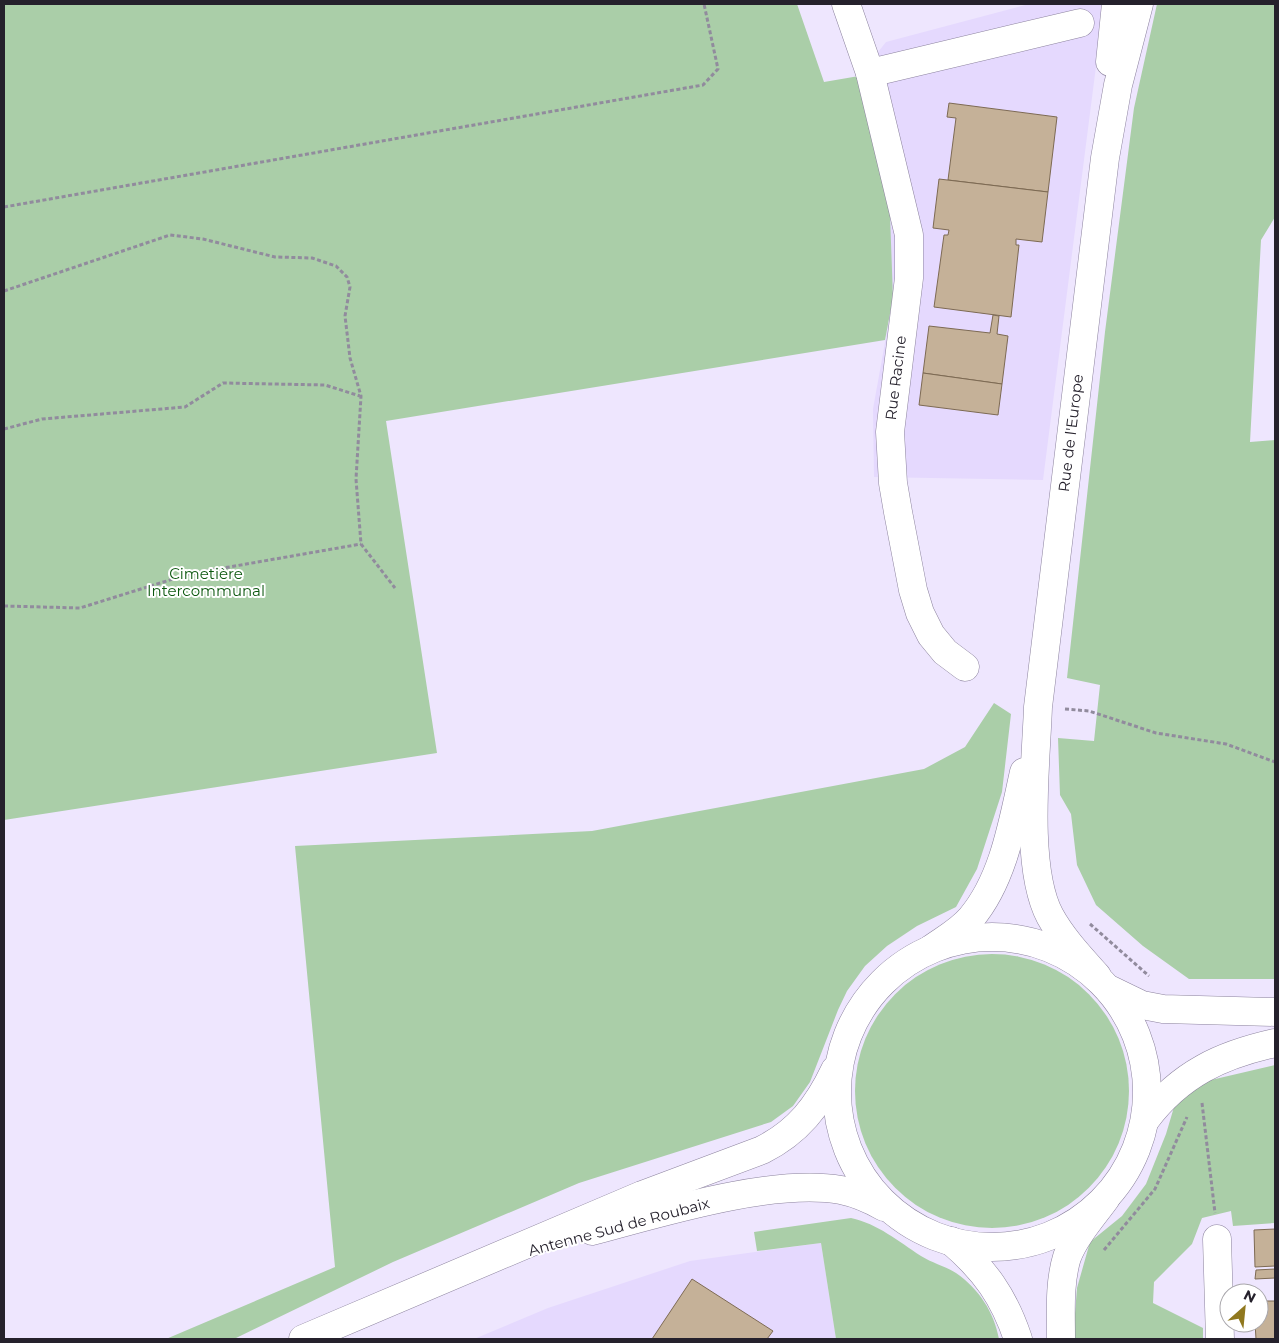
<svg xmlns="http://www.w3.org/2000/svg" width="1279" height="1343" font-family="Montserrat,sans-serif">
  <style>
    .built { fill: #e5d9fe }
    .green { fill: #aacea8 }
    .building { fill: #c5b198; stroke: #7d6a53 }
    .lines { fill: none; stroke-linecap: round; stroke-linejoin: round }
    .minor-casing { stroke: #8c839e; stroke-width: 29 }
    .tertiary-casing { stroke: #8c839e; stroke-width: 29 }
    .primary-casing { stroke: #8c839e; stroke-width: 29 }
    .trunk-casing { stroke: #8c839e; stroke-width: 29 }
    .path { stroke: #918b9d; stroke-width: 3; stroke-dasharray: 4 2.5; stroke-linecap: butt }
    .minor { stroke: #fff; stroke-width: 28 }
    .tertiary { stroke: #fff; stroke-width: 28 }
    .primary { stroke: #fff; stroke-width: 28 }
    .trunk { stroke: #fff; stroke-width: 28 }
    .labels { text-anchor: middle; stroke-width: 4; stroke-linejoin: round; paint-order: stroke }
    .street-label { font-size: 15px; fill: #25212c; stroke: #fff }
    .park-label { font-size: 15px; fill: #0c580f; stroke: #fff }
  </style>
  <rect width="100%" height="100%" fill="#eee6fe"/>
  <g class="built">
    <path d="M1029 4H1104L1043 480 874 477 873 409 893 298 859 76 886 42Z"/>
    <path d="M821 1243 836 1339H474L548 1308 690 1261Z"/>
  </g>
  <g class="green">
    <path d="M4 4H797L824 82 859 76 889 187 893 298 885 340 386 421 437 753 4 820Z"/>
    <path d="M1157 4H1275V217L1261 240 1250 442 1275 440V979H1189L1143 946 1096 905 1077 865 1071 814 1060 795 1058 738 1094 741 1100 685 1067 678 1105 332 1134 108Z"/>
    <path d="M994 703 1011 714 1002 792 977 869 956 907 917 926 887 946 865 966 847 991 838 1010 810 1082 793 1106 771 1122 579 1183 393 1262 234 1339H166L335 1267 295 846 592 831 924 769 965 747Z"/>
    <circle cx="992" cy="1091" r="137"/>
    <path d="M1275 1065V1223L1233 1226 1231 1211 1202 1218 1192 1244 1154 1282 1153 1303 1203 1328V1339H1073L1077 1288 1090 1242 1122 1216 1146 1184 1166 1134 1177 1097 1211 1080Z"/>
    <path d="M851 1218C878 1224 898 1241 921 1256 932 1263 945 1266 956 1273 979 1289 994 1312 999 1339H836L821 1243 757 1251 754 1232Z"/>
  </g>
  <g class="building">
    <path d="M949 103 1057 117 1048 192 948 180 956 118 947 117Z"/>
    <path d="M939 179 1048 192 1042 242 1016 239V245H1019L1011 317 934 307 944 235H948L949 230 933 228Z"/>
    <path d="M993 315 999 316 997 334 1008 336 1002 384 923 373 929 326 990 333Z"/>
    <path d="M923 373 1002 384 998 415 919 405Z"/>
    <path d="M1275 1229V1266L1255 1267 1254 1230Z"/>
    <path d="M1275 1269V1278L1255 1279 1256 1270Z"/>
    <path d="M692 1279 773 1331 767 1339H652Z"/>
    <path d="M1259 1301H1275V1339H1256L1255 1323H1259Z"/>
  </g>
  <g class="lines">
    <g class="minor-casing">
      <g id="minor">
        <path d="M846 4 870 73 909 235V278L890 432 893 483 898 512 913 590 920 613 931 635 945 652 965 667"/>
        <path d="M870 73 1080 23"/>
        <path d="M1217 1239 1220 1339"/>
      </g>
    </g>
    <g class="tertiary-casing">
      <g id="tertiary">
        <path d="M951 1241C985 1270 1004 1297 1018 1339"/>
        <path d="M1061 1339C1061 1312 1059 1283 1067 1257 1075 1236 1093 1216 1106 1198"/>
      </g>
    </g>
    <g class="primary-casing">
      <g id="primary">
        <path d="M1110 62 1116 4"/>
        <path d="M931 949C945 939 960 931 971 918 1004 879 1013 821 1024 772"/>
        <path d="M1097 976C1080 957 1062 938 1050 916 1024 867 1036 763 1038 707L1105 158 1118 85 1139 4"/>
      </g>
    </g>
    <g class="trunk-casing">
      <g id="trunk">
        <circle cx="992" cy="1092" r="155"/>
        <path d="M1111 990 1142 1005 1163 1009 1275 1012"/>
        <path d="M1146 1119C1180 1074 1221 1055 1275 1043"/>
        <path d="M592 1231C660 1213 772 1178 841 1190 856 1193 870 1199 884 1207"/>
        <path d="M303 1339 642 1195 762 1150C798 1132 818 1106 835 1070"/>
      </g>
    </g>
    <g class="path">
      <path d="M4 207 703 85 718 69 704 4"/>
      <path d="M4 291 170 235 203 239 275 257 312 258 336 266 347 277 350 287 345 316 350 358 361 396 356 479 361 544 395 588"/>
      <path d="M4 429 42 419 185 407 223 383 325 385 360 396"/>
      <path d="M4 606 80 608 189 574 361 544"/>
      <path d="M1065 709 1089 711 1156 733 1226 744 1275 762"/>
      <path d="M1090 924 1149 976"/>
      <path d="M1202 1103 1215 1213"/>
      <path d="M1104 1250 1155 1189 1187 1117"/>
    </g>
    <use href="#minor" class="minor"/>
    <use href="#tertiary" class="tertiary"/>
    <use href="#primary" class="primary"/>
    <use href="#trunk" class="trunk"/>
  </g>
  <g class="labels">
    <g class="street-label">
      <text transform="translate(896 378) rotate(-83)" y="5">Rue Racine</text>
      <text transform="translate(1071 433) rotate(-83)" y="5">Rue de l'Europe</text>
      <text transform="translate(619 1227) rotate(-15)" y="5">Antenne Sud de Roubaix</text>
    </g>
    <g class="park-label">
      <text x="206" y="579">Cimetière<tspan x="206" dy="17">Intercommunal</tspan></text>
    </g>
  </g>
  <rect width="1279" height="1343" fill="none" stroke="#25212c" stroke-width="10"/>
  <g transform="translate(1244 1308) rotate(27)"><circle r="24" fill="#ffffff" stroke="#a8a6ab"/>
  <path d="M0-4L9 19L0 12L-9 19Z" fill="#90781e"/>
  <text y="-8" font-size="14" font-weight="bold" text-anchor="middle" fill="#25212c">N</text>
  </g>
</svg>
